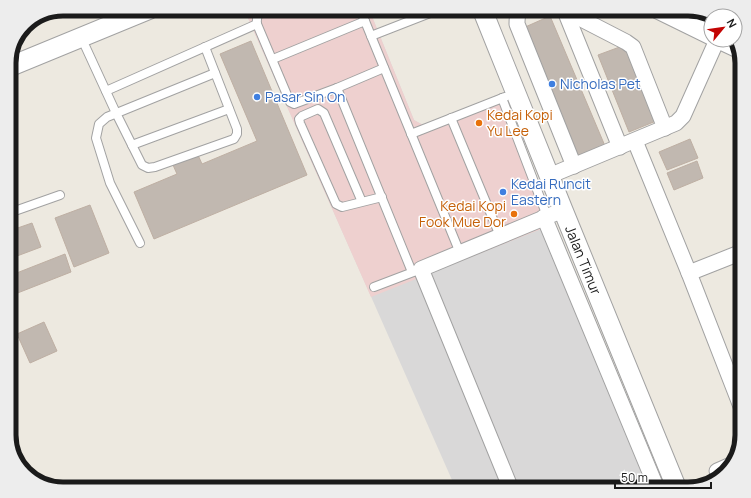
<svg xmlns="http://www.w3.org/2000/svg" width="751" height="498" font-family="Manrope,sans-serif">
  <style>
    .residential { fill: #d9d8d8 }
    .commercial { fill: #eed0cf }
    .building { fill: #c1b8b0; stroke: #beafa3 }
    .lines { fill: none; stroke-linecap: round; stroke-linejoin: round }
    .service-casing { stroke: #a2a2a2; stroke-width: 10 }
    .minor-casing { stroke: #a2a2a2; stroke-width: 17 }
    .tertiary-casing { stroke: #a2a2a2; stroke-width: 21 }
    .service { stroke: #fff; stroke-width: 8 }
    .minor { stroke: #fff; stroke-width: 15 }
    .tertiary { stroke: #fff; stroke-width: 19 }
    .shop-dot { fill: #3f7fe0; stroke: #fff; stroke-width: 1.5 }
    .food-dot { fill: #e8710a; stroke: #fff; stroke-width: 1.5 }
    .labels { text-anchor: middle; stroke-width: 3; stroke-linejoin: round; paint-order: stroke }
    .shop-label { font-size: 14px; fill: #366cbe; stroke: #fff; text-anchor: start }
    .food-label { font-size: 14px; fill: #c56008; stroke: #fff; text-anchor: start }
    .street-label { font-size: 14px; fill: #1b1b1b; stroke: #fff }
    .rim { fill: none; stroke: #1b1b1b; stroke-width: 5 }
  </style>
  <rect width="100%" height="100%" fill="#ede9e0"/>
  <path class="residential" d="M244 9H369L414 120 423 125 501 94 661 489H456Z"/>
  <path class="commercial" d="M244 9H369L414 120 423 125 501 94 554 224 371 297Z"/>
  <g class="building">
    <path d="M550 16 605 146 579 157 523 28Z"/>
    <path d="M251 41 307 175 154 239 134 192 177 174 173 165 198 155 202 164 257 141 220 54Z"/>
    <path d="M625 45 656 121 629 132 598 55Z"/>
    <path d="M690 139 698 158 667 170 659 152Z"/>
    <path d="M697 161 703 178 674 190 667 173Z"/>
    <path d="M90 205 109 253 74 267 55 218Z"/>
    <path d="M32 223 41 247 9 259V231Z"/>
    <path d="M65 254 71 272 15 294 9 278V276Z"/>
    <path d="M44 322 57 351 30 363 17 334Z"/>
  </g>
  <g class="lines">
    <g class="service-casing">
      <g id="service">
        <path d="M266 9C259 12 256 16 257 24L290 102 294 104 337 88 384 68"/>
        <path d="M360 9 460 253"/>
        <path d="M371 36 430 13"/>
        <path d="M81 37 116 113 142 165 148 168 155 167 234 139 237 134V129L205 47"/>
        <path d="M273 59 365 21"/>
        <path d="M337 88 412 272"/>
        <path d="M106 91 257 24"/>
        <path d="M502 98 547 216"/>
        <path d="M451 118 500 236"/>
        <path d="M411 134 505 97"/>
        <path d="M132 145 229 109"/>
        <path d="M362 202 324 113 318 109 302 116 299 119 300 123 336 204 342 207 382 197"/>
        <path d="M9 213 60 195"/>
        <path d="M140 243 110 183 96 138 99 124 107 117 215 73"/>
        <path d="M374 287 416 271"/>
      </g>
    </g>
    <g class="minor-casing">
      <g id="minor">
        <path d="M525 9C517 12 517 17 517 24L574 166"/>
        <path d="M562 9 626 42 633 47 665 128"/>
        <path d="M565 11 620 147"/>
        <path d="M635 141 689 273 742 409"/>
        <path d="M549 176 676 123 683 116 717 40"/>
        <path d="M544 217 657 489"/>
        <path d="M689 273 742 252"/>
        <path d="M717 471 733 464"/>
        <path d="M511 489 421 269 563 210"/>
      </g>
    </g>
    <g class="tertiary-casing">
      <g id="tertiary">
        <path d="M482 9 563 210 677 489"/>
        <path d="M658 9 711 35"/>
        <path d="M721 40 738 48"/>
        <path d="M9 67 150 9"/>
      </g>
    </g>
    <use href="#service" class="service"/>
    <use href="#minor" class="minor"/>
    <use href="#tertiary" class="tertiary"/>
  </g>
  <g class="shop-dot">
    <circle cx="552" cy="84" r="4"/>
    <circle cx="257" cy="97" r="4"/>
    <circle cx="503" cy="192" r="4"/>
  </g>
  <g class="food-dot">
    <circle cx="479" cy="123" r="4"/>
    <circle cx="514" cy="214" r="4"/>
  </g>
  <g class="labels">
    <g class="shop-label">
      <text x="560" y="89">Nicholas Pet</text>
      <text x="265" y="102">Pasar Sin On</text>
      <text x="511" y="189">Kedai Runcit<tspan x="511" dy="16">Eastern</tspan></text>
    </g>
    <g class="food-label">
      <text x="487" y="120">Kedai Kopi<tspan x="487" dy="16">Yu Lee</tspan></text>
      <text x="506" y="211" text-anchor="end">Kedai Kopi<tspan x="506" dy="16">Fook Mue Dor</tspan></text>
    </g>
    <g class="street-label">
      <text transform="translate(583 260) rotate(68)" y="5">Jalan Timur</text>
    </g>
  </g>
  <path d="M0 0H751V498H0ZM63 16H688A47 47 0 0 1 735 63V435A47 47 0 0 1 688 482H63A47 47 0 0 1 16 435V63A47 47 0 0 1 63 16Z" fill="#ededed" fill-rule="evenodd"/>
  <path class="rim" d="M63 16H688A47 47 0 0 1 735 63V435A47 47 0 0 1 688 482H63A47 47 0 0 1 16 435V63A47 47 0 0 1 63 16Z"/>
  <g transform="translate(723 28) rotate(61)"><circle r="19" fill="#ffffff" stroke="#a4a4a4"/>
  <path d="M0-3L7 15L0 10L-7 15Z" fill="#c30403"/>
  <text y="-6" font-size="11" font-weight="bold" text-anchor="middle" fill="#1b1b1b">N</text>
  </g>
  <path d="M615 482v6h96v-6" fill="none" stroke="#1b1b1b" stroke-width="2"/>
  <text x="621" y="482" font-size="12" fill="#1b1b1b" stroke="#ffffff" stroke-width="3" paint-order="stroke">50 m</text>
</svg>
